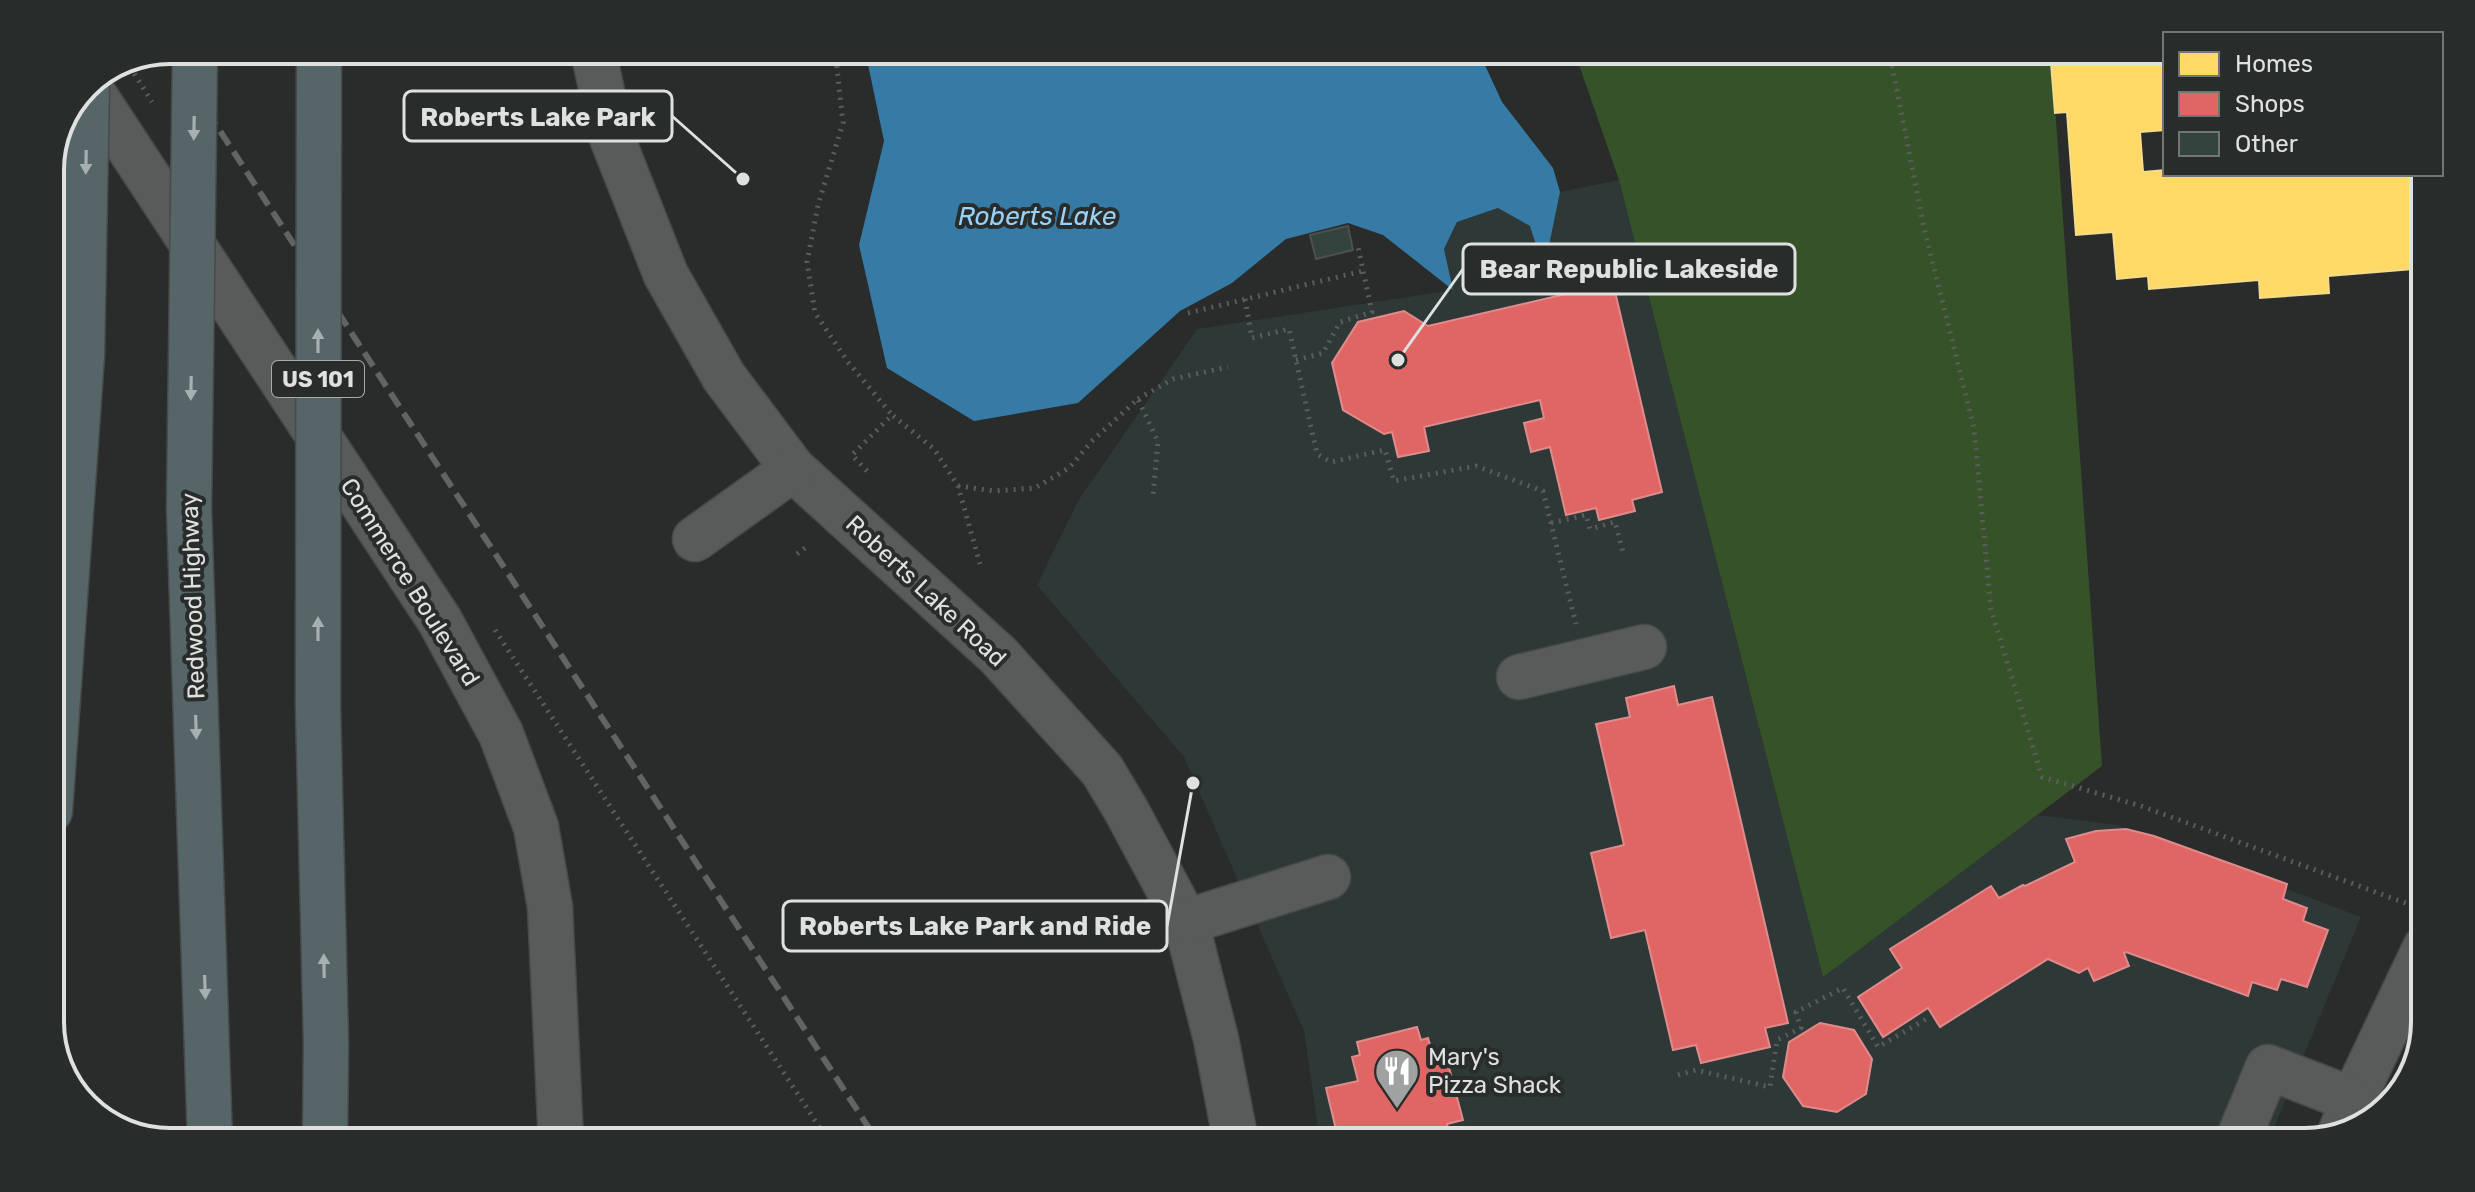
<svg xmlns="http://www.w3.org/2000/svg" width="2475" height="1192" font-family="Rubik,sans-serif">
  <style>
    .built { fill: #2e3836 }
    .green { fill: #365229 }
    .water { fill: #367aa6 }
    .homes { fill: #ffd966; stroke: #f5db8b; stroke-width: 2 }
    .shops { fill: #e06666; stroke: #df8b8b; stroke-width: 2 }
    .building { fill: #33433d; stroke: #4e504f; stroke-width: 2 }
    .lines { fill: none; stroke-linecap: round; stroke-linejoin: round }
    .minor-casing { stroke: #474a49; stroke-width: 47 }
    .highway-casing { stroke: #474a49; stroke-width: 47 }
    .path { stroke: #5b5d5d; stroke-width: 5; stroke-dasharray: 2 6; stroke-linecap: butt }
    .minor { stroke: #595a5a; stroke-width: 44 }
    .highway { stroke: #566567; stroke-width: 44 }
    .rail { stroke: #626463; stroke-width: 6; stroke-dasharray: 16 8; stroke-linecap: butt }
    .highway-bridge-casing { stroke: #474a49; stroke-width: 47; stroke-linecap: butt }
    .highway-bridge { stroke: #566567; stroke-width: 44 }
    .oneway { fill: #a8afb0 }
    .labels { text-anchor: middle; stroke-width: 8; stroke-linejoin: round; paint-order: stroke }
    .shield { fill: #282d2c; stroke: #a7abaa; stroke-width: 2 }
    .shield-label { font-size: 22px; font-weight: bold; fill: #dee1e0 }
    .street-label { font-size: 24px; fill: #dee1e0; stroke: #282d2c }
    .poi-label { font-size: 24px; fill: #dee1e0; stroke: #282d2c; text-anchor: start }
    .water-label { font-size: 26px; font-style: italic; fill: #99d1f9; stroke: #282d2c }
    .rim { fill: none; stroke: #dee1e0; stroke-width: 4 }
    .leader { fill: none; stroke: #dee1e0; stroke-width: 3 }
    .callout-dot { fill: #dee1e0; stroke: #282d2c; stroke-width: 3 }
    .callout { fill: #282d2c; stroke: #dee1e0; stroke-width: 3 }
    .callout-label { font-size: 26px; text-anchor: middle; font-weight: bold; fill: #dee1e0 }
  </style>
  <rect width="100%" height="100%" fill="#292c2b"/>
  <path class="built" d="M1619 180 1823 976 2038 815 2117 825 2361 917 2268 1142H1320L1304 1031 1184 757 1037 585 1078 501 1197 329 1453 290 1444 249 1458 222 1498 208 1530 226 1544 268 1560 192Z"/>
  <path class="green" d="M1574 50H2051L2102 766 1823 977 1619 180Z"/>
  <path class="water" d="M865 50H1478L1502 102 1553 168 1560 192 1544 270 1530 226 1498 208 1457 222 1444 249 1453 290 1383 235 1348 223 1286 239 1232 283 1180 311 1078 403 974 421 887 368 859 245 884 141Z"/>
  <path class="homes" d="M2050 50H2165V130L2140 132 2143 172 2165 170V174H2425V268L2328 276 2329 293 2260 298 2259 280 2149 289 2148 276 2117 279 2113 232 2076 235 2067 112 2055 113Z"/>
  <g class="shops">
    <path d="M1613 283 1662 492 1632 500 1635 511 1599 520 1596 508 1566 515 1550 447 1531 452 1524 423 1544 418 1540 400 1424 427 1429 451 1398 457 1392 432 1384 434 1343 410 1332 363 1358 322 1404 311 1428 326Z"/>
    <path d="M1674 686 1678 705 1712 697 1788 1023 1765 1028 1770 1047 1701 1063 1696 1045 1673 1050 1645 930 1611 938 1591 853 1624 845 1596 724 1630 717 1626 698Z"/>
    <path d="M2126 829 2154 836 2287 884 2283 899 2307 908 2303 921 2328 930 2307 987 2281 979 2277 990 2252 982 2248 996 2126 952 2124 953 2129 966 2094 981 2088 968 2079 973 2048 959 1940 1027 1928 1008 1883 1037 1858 997 1902 968 1890 949 1991 886 1999 898 2023 885 2025 886 2075 862 2066 839 2096 831Z"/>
    <path d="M1820 1023 1854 1030 1872 1059 1866 1094 1837 1112 1803 1106 1783 1077 1789 1042Z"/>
    <path d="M1417 1027 1421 1040 1428 1038 1435 1063 1447 1060 1463 1120 1447 1124 1452 1142H1339L1326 1088 1358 1081 1352 1057 1360 1055 1357 1042Z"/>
  </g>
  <path class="building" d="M1348 226 1353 250 1316 259 1310 235Z"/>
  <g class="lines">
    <g class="minor-casing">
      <g id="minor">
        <path d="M593 50 612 138 666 275 724 377 793 469 998 655 1102 770 1126 810 1186 922 1216 1039 1236 1142"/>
        <path d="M87 84 440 621 501 734 536 827 550 907 561 1142"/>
        <path d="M695 539 793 469"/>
        <path d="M1519 677 1644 647"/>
        <path d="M1186 922 1328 877"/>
        <path d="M2341 1131 2353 1100 2425 948"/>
        <path d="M2237 1142 2268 1067 2353 1100"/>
      </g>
    </g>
    <g class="highway-casing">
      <g id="highway">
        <path d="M189 509 210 1142"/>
        <path d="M318 707 326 1044 325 1142"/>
        <path d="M50 811 82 355"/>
      </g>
    </g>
    <g class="path">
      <path d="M835 50 843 123 818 205 807 262 815 313 848 362 892 415"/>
      <path d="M1889 50 1924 228 1974 428 1991 609 2042 777 2141 806 2408 904"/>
      <path d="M130 67 152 102"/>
      <path d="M1245 299 1252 338 1289 329 1317 454 1331 462 1385 450 1394 481 1476 466 1543 491 1576 624"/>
      <path d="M1188 313 1363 271"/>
      <path d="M1296 360 1323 353 1340 322 1372 312 1358 247"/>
      <path d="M1138 399 1173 379 1228 367"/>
      <path d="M867 471 852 455 892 415 934 449 958 486 980 564"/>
      <path d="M958 486 995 491 1035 488 1069 468 1093 440 1138 399 1158 442 1153 495"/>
      <path d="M1551 523 1586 515 1590 529 1615 522 1624 556"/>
      <path d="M797 554 809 545"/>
      <path d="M495 630 829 1142"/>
      <path d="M1678 1075 1696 1070 1770 1087 1777 1040 1801 1028 1796 1012 1843 988 1878 1047 1928 1018"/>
    </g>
    <use href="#minor" class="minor"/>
    <use href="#highway" class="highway"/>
    <path class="rail" d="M168 51 878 1142"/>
    <g class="highway-bridge-casing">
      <g id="highway-bridge">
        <path d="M82 355 87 84"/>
        <path d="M189 509 195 50"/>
        <path d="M318 707 319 50"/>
      </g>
    </g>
    <use href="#highway-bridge" class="highway-bridge"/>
  </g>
  <defs><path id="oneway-solid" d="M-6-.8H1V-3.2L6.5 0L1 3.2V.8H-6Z" transform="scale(2)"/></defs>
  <g class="oneway">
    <use href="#oneway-solid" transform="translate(194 128) rotate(91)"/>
    <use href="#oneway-solid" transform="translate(86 162) rotate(91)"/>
    <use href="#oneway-solid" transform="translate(318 341) rotate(-90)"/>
    <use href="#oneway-solid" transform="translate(191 388) rotate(91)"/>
    <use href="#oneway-solid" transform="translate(318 629) rotate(-90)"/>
    <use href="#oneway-solid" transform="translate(196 727) rotate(88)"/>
    <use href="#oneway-solid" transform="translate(324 966) rotate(-91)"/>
    <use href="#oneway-solid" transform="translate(205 987) rotate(88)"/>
  </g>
  <defs>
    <g id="restaurant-pin" transform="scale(2.3)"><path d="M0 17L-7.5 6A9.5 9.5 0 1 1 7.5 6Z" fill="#9fa2a1" stroke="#282d2c"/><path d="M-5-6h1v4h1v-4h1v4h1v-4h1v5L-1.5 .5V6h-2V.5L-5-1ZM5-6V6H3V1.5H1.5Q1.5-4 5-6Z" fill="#fff"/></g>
  </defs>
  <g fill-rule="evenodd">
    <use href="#restaurant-pin" x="1397" y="1071"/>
  </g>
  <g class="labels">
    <rect class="shield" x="272" y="361" width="92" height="36" rx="6"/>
    <g class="shield-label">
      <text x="318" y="387">US 101</text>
    </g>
    <g class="street-label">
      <text transform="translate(410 582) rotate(58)" y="8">Commerce Boulevard</text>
      <text transform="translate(926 591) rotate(43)" y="8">Roberts Lake Road</text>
      <text transform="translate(193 596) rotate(-92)" y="8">Redwood Highway</text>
    </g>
    <g class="poi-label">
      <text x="1428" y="1065">Mary's<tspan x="1428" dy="28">Pizza Shack</tspan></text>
    </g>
    <g class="water-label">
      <text x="1037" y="225">Roberts Lake</text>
    </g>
  </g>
  <path d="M0 0H2475V1192H0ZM170 64H2305A106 106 0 0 1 2411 170V1022A106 106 0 0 1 2305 1128H170A106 106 0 0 1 64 1022V170A106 106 0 0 1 170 64Z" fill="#282d2c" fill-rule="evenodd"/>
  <path class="rim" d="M170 64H2305A106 106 0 0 1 2411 170V1022A106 106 0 0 1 2305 1128H170A106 106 0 0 1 64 1022V170A106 106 0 0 1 170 64Z"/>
  <path class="leader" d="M743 179L672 116M1398 360L1463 269M1193 783L1167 926"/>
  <g class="callout-dot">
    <circle cx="743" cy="179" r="8"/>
    <circle cx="1398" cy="360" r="8"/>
    <circle cx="1193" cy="783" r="8"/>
  </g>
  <g class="callout">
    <rect x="404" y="91" width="268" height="50" rx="8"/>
    <rect x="1463" y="244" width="332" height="50" rx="8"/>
    <rect x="783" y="901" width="384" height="50" rx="8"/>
  </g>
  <g class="callout-label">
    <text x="538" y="126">Roberts Lake Park</text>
    <text x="1629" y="278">Bear Republic Lakeside</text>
    <text x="975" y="935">Roberts Lake Park and Ride</text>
  </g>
  <rect x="2163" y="32" width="280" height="144" fill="#282d2c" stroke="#717574" stroke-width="2"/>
  <rect x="2179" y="52" width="40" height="24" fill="#ffd966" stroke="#717574" stroke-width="2"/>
  <text x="2235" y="72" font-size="24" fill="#dee1e0">Homes</text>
  <rect x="2179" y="92" width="40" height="24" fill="#e06666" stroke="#717574" stroke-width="2"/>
  <text x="2235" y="112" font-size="24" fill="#dee1e0">Shops</text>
  <rect x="2179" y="132" width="40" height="24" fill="#33433d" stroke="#717574" stroke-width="2"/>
  <text x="2235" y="152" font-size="24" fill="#dee1e0">Other</text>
</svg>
